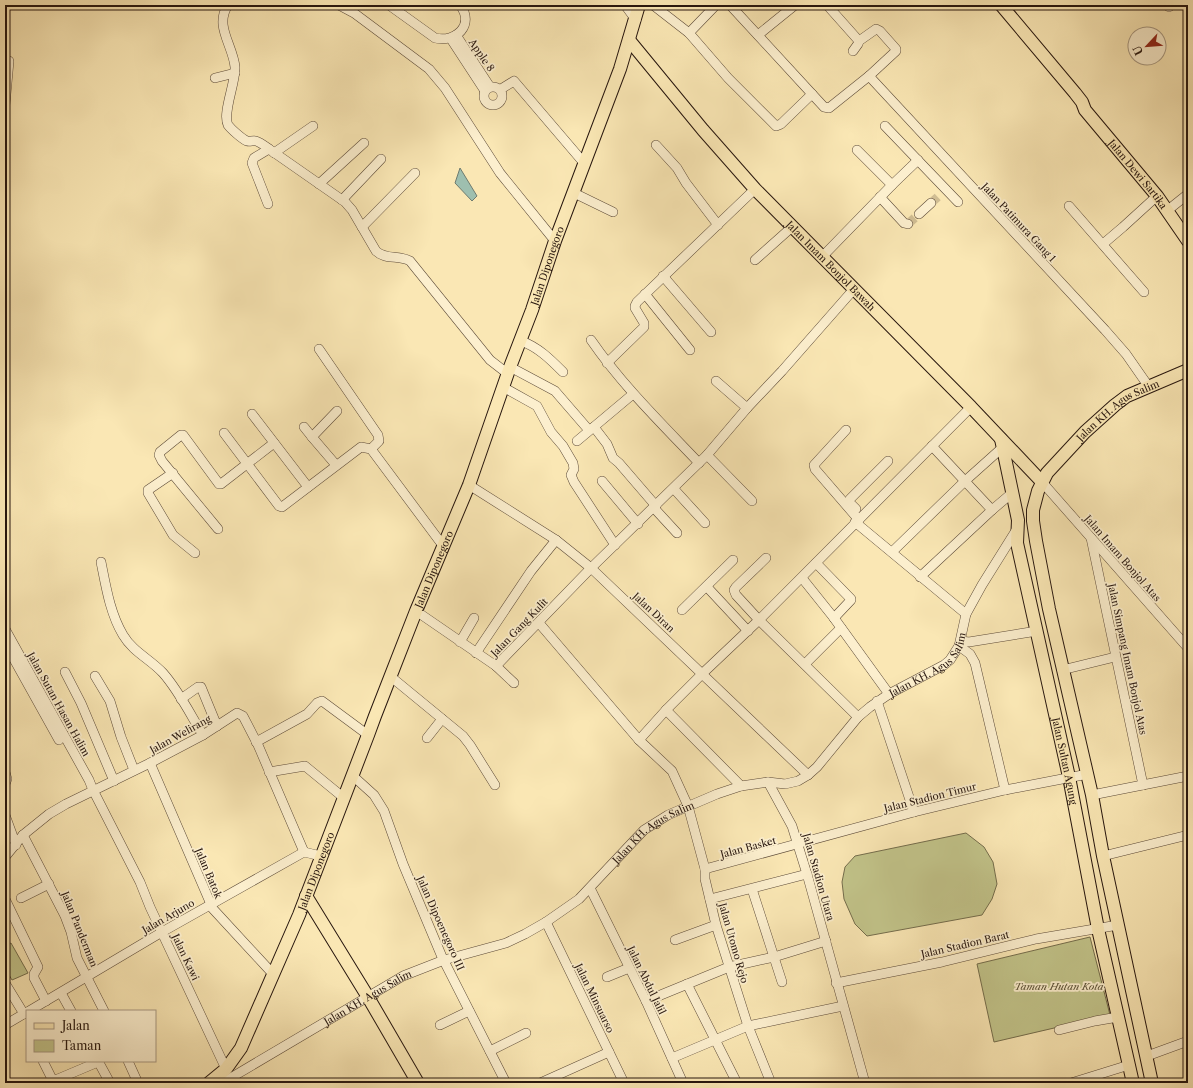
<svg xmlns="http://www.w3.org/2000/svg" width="1193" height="1088" font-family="'Libre Caslon Text',serif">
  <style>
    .green { fill: #c2c48a; stroke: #746d4c }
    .water { fill: #9ebfaf; stroke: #6e7b6f }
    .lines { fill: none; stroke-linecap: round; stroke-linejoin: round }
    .minor-tunnel { stroke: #d0bd93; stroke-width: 9; stroke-dasharray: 9 4.5; stroke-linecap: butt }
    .minor-casing { stroke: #5c4a38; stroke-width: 10 }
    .major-casing { stroke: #27160e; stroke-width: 14 }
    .minor { stroke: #fcefce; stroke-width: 9 }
    .major { stroke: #fae7b4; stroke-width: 12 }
    .labels { text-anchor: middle; stroke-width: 3.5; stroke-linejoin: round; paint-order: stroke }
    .street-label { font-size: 10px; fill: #27160e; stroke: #fcefce }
    .park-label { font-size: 10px; font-style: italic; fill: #5d5339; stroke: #fcefce }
  </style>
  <rect width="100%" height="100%" fill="#fae7b4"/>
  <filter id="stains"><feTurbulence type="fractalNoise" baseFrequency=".005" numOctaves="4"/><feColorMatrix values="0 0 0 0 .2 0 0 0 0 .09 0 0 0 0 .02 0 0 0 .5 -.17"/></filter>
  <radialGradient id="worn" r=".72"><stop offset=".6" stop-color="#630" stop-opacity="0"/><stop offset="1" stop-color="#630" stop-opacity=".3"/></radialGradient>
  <g class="green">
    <path d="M966 833 984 847 993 862 997 884 992 899 982 915 867 936 855 924 844 899 842 882 845 867 855 856Z"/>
    <path d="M1090 937 1110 1015 994 1042 977 964Z"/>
    <path d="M11 943 28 973 12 980 5 968V946Z"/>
  </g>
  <path class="water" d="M460 168 477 196 472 201 455 183Z"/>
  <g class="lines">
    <g class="minor-tunnel">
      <path d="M931 203 941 194"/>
      <path d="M908 224 919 214"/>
    </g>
    <g class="minor-casing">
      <g id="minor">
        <path d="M228 5C214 26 233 45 235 67 236 82 222 113 228 125 231 129 242 139 247 141 250 142 253 140 256 141 260 142 265 146 269 149L345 202 352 210 376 251C385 260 399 255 410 261L490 360 508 374"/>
        <path d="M339 5 354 13 429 69 445 88 500 173 555 241"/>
        <path d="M389 5 435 38C456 43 475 25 460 5"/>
        <path d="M625 5 636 20"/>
        <path d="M653 5 689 33 728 78 776 126 781 124 812 94"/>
        <path d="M730 5 812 94 824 107 829 108 869 76 896 51V49L880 31 876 29 859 41"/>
        <path d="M827 5 859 41 858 44 853 51"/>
        <path d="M1169 7 1171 5"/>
        <path d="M689 33 716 5"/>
        <path d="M456 35 490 87"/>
        <path d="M758 35 795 5"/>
        <path d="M451 39 485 91"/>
        <path d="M869 76 1105 330 1126 354 1149 387"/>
        <path d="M215 78 235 73"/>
        <circle cx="493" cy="96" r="9"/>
        <path d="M501 89 514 81 584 163"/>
        <path d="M5 105 9 61"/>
        <path d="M885 126 958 202"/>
        <path d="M656 145 677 168 686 183 718 225"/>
        <path d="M857 150 892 185"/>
        <path d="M274 153 313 126"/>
        <path d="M319 184 364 143"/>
        <path d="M574 193 613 212"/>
        <path d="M880 197 904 223 908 224"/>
        <path d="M342 200 381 159"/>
        <path d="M268 204 252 163 254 158 269 149"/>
        <path d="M1069 206 1144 292"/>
        <path d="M1168 210 1188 194"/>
        <path d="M919 214 931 203"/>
        <path d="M362 227 415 173"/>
        <path d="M1103 244 1123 227 1157 196"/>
        <path d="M822 257 892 185 918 160"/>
        <path d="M755 260 792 227"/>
        <path d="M663 276 711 332"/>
        <path d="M645 294 690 350"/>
        <path d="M591 340C622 385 661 423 699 463"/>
        <path d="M521 341C538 347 550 359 563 372"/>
        <path d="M319 349 378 435 379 441 371 449"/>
        <path d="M607 363 644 327V323L635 308V306L637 302 755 189"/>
        <path d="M510 367 555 391 587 428"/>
        <path d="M716 381 747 408"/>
        <path d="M503 387 537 406 551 432 563 446 573 463 574 469 571 475 574 482 615 545"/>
        <path d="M252 414 308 487"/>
        <path d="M304 427 312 437"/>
        <path d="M594 427 607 444 613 458 619 463 656 506"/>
        <path d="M846 430 814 465 815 469 859 520"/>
        <path d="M224 433 279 506 282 507 361 447 371 449 444 547"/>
        <path d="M577 441 633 394"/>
        <path d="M707 455 752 501"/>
        <path d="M336 465 312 437 337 411"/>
        <path d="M173 473 148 490V493L173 535 195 553"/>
        <path d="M602 481 638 524"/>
        <path d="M1042 482 1188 648"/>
        <path d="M469 485 556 540 591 568 808 775"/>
        <path d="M674 489 705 523"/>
        <path d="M654 508 677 533"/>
        <path d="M856 509 849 502 850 499 888 461"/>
        <path d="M992 510 1012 493"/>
        <path d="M855 522 966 614"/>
        <path d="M218 529 162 461 159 455 160 452 181 435H183L219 484H221L274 443"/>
        <path d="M1091 538 1143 785"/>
        <path d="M892 552 965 481 1003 447"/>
        <path d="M766 558 736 587 734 590 736 595 759 620 858 717"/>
        <path d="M101 562C106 587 110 613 123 635 133 652 150 659 163 673 179 691 190 714 203 735"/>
        <path d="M816 563 851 599V600L834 618"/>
        <path d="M920 577 992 510 932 446"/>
        <path d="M802 578 834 618 889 694"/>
        <path d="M707 587 748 631"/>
        <path d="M682 610 733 560"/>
        <path d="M416 611 496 666 591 568 707 455 747 408 782 371 854 289"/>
        <path d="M539 623 639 740 672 771 688 806 705 869V879L716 925 748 1026 771 1083"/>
        <path d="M5 629 89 780 93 790 140 882 150 907 226 1069"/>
        <path d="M961 641 969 642 1037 631"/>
        <path d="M460 642 474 618"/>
        <path d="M5 643 59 740"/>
        <path d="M959 646 970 654 975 663 1005 790"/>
        <path d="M476 653 531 571 556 540"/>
        <path d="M805 664 841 628"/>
        <path d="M496 666 514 683"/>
        <path d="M1062 670 1115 657"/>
        <path d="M65 672 81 703 114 781"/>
        <path d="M95 676 110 701 121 737 134 770"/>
        <path d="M390 676 463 736 470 745 495 785"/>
        <path d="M181 699 198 687H201L217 726"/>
        <path d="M877 701 914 812"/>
        <path d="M666 710 741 786"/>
        <path d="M427 738 442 719"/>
        <path d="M639 740 666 710 703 673 759 620 971 407"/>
        <path d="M256 742 307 714 317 703 322 701 368 735"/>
        <path d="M150 763 213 909 273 974"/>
        <path d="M5 772 7 779 5 784"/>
        <path d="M269 772 305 766 344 798"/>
        <path d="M353 776 374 795 384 811 403 864 442 957 506 1083"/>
        <path d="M768 782 792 826 807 874 865 1083"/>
        <path d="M1092 795 1188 776"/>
        <path d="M5 815 16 845"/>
        <path d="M23 835 65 916 71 932 77 958 104 1011"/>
        <path d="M1103 856 1188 835"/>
        <path d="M5 857 23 835 49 814 66 804 150 763 203 735 237 713 243 716 258 745 304 852"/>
        <path d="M705 869 914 812 1005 790 1088 774"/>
        <path d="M590 888 646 1001 683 1083"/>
        <path d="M752 889 782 982"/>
        <path d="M21 898 49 884"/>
        <path d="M5 899 38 967 34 974V978L46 1001"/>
        <path d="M710 899 807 874"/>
        <path d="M546 922 624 1083"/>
        <path d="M675 940 716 925"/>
        <path d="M607 977 629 968"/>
        <path d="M5 983 24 1014"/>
        <path d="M836 983 942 962 1036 939 1118 925"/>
        <path d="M687 984 737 1083"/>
        <path d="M61 993 71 1011"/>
        <path d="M646 1001 729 967 774 957 826 941"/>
        <path d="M29 1011 162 932 304 852 321 856"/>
        <path d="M5 1025 27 1012"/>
        <path d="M440 1025 469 1011"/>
        <path d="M1059 1030 1095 1021 1118 1017"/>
        <path d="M490 1051 526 1033"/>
        <path d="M1147 1056 1188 1041"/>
        <path d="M672 1058 748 1026 843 1006"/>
        <path d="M43 1061 53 1081 98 1062"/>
        <path d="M98 1061 110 1083"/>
        <path d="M128 1061 138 1083"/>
        <path id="s1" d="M222 1083 403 976 444 960 506 943 525 934 546 922 579 899 644 830 668 815 717 794 741 786 768 782 785 784 798 781 808 775 817 767 858 717 870 707 889 694 944 665 950 660 959 646 966 614 982 585 1017 529"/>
        <path d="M540 1083 609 1052"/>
        <path d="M1071 1083 1129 1065"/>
      </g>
    </g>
    <g class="major-casing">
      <g id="major">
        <path id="s2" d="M1001 5 1075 93 1082 102 1085 110 1157 196 1188 241"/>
        <path id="s3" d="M629 40 703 130 755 189 971 407 1042 482"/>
        <path id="s4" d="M1001 439 1018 520 1017 543 1069 777 1098 929 1133 1083"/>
        <path d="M306 896 368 997 418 1083"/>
        <path id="s5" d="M209 1083 226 1069 241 1048 299 915 368 735 375 716 416 611 469 485 510 367 532 310 555 241 620 69 639 5"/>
        <path id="s6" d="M1152 1083 1103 856 1092 795 1049 609 1036 541 1033 521V510L1038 491 1047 473 1085 432 1115 405 1127 396 1188 370"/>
      </g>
    </g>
    <use href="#minor" class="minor"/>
    <use href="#major" class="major"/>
  </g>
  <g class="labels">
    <g class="street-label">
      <text transform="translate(482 55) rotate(56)" y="4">Apple 8</text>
      <text dy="4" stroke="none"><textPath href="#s2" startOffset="218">Jalan Dewi Sartika</textPath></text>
      <text transform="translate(1019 222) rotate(47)" y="4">Jalan Patimura Gang 1</text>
      <text dy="4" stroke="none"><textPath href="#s5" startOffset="888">Jalan Diponegoro</textPath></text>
      <text dy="4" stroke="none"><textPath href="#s3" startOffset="303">Jalan Imam Bonjol Bawah</textPath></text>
      <text dy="4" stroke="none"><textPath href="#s6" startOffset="721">Jalan KH. Agus Salim</textPath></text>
      <text transform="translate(1123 558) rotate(49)" y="4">Jalan Imam Bonjol Atas</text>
      <text dy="4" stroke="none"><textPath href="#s5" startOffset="564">Jalan Diponegoro</textPath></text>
      <text transform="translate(654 612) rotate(43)" y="4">Jalan Diran</text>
      <text transform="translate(519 627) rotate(-46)" y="4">Jalan Gang Kulit</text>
      <text transform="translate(1128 659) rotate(78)" y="4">Jalan Simpang Imam Bonjol Atas</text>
      <text dy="4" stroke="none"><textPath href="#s1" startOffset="841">Jalan KH. Agus Salim</textPath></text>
      <text transform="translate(59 704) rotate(61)" y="4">Jalan Sutan Hasan Halim</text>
      <text transform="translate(180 734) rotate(-29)" y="4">Jalan Welirang</text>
      <text dy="4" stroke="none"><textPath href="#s4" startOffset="329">Jalan Sultan Agung</textPath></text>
      <text transform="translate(930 797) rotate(-14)" y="4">Jalan Stadion Timur</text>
      <text dy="4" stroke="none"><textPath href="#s1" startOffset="505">Jalan KH. Agus Salim</textPath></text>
      <text transform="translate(748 847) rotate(-15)" y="4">Jalan Basket</text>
      <text dy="4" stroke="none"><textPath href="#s5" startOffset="240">Jalan Diponegoro</textPath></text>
      <text transform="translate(209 873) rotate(67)" y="4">Jalan Batok</text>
      <text transform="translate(819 877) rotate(74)" y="4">Jalan Stadion Utara</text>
      <text transform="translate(168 916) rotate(-30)" y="4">Jalan Arjuno</text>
      <text transform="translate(441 923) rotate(66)" y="4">Jalan Dipoenegoro III</text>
      <text transform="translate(80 929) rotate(68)" y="4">Jalan Panderman</text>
      <text transform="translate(734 943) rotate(74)" y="4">Jalan Utomo Rejo</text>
      <text transform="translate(965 944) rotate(-13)" y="4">Jalan Stadion Barat</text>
      <text transform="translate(186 957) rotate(65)" y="4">Jalan Kawi</text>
      <text transform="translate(647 980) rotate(64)" y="4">Jalan Abdul Jalil</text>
      <text dy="4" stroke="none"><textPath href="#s1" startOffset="169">Jalan KH. Agus Salim</textPath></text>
      <text transform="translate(595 998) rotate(64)" y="4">Jalan Minsuarso</text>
    </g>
    <g class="park-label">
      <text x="1059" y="990">Taman Hutan Kota</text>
    </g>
  </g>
  <rect width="1193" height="1088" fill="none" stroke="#fae7b4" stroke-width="20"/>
  <rect x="6" y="6" width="1181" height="1076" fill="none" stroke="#27160e" stroke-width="2"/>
  <rect x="10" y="10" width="1173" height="1068" fill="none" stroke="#27160e"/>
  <rect x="26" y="1010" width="130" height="52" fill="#fcefce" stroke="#a79881"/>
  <rect x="34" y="1023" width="20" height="6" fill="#fae7b4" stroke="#a79881"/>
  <text x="62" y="1030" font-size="12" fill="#27160e">Jalan</text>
  <rect x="34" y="1040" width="20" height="12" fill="#c2c48a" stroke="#a79881"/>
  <text x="62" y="1050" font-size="12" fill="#27160e">Taman</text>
  <g transform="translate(1147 46) rotate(244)"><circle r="19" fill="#fcefce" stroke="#a79881"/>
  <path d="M0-3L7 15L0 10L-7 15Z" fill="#8f2418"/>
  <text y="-6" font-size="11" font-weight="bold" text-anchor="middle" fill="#27160e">U</text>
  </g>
  <rect width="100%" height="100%" filter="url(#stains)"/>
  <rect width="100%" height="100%" fill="url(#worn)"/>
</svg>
